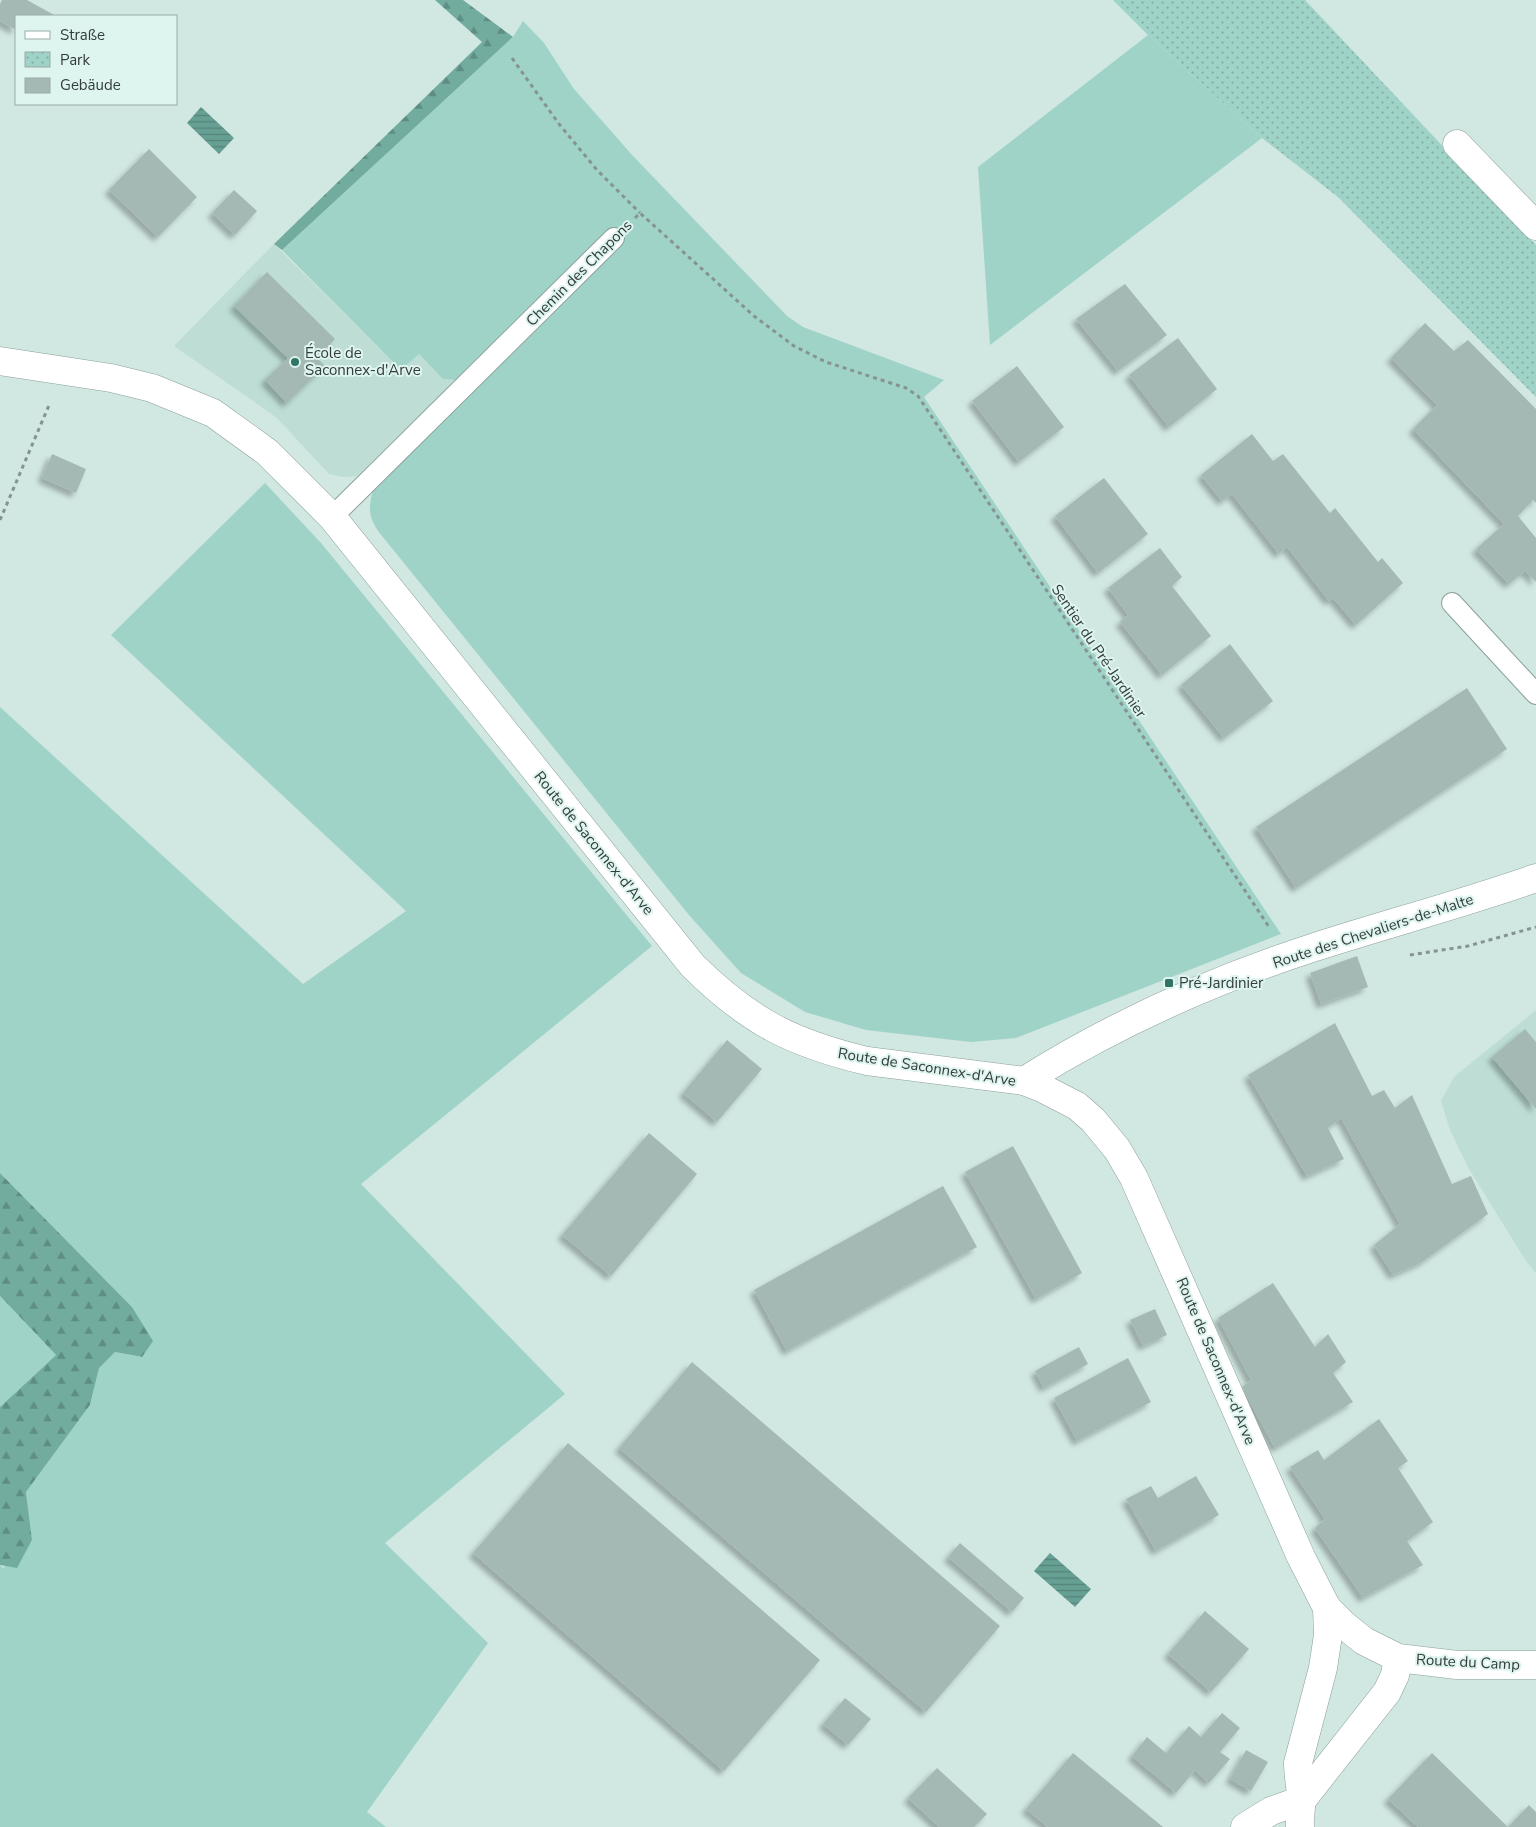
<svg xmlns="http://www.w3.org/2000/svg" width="1536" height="1827" font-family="'Nunito Sans',sans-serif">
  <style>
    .built { fill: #bdddd5 }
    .grass { fill: #a0d3c7 }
    .forest { fill: url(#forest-firs) }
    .park { fill: url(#park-dots) }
    .water { fill: url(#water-rules) }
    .building { fill: #a4b9b4; filter: url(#shadow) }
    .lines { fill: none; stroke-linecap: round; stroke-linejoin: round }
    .lane-casing { stroke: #8ba09a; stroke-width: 22 }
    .street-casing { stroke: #8ba09a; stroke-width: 29 }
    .secondary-casing { stroke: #8ba09a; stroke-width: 29 }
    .path { stroke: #859490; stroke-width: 3; stroke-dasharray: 4 4; stroke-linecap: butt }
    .lane { stroke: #fff; stroke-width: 20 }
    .street { stroke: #fff; stroke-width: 28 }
    .secondary { stroke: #fff; stroke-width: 28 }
    .poi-dot { fill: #307466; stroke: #def4ef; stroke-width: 2 }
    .labels { text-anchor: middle; stroke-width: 4; stroke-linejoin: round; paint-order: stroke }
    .street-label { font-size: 15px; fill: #343d3b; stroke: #def4ef }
    .poi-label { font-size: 15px; fill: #343d3b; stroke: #def4ef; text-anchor: start }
  </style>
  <defs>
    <pattern id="forest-firs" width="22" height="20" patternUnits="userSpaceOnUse" patternTransform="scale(1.25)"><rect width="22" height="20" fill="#72ac9f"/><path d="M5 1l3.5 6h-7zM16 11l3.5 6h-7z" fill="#5e8d83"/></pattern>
    <pattern id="park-dots" width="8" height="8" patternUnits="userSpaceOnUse" patternTransform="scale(1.25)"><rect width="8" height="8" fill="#a0d3c7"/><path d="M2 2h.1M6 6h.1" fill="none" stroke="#83aca3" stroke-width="1.8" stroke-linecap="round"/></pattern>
    <pattern id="water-rules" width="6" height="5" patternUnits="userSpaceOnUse" patternTransform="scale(1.25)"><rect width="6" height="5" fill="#669f93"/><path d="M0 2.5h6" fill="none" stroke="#558379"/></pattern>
    <filter id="shadow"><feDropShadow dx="-4.5" dy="4.5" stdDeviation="2.5" flood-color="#0004"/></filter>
  </defs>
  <rect width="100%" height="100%" fill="#d1e7e1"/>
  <g class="built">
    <path d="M274 244 401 370 419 354 443 379 456 380 357 476 343 477 329 474 276 417 174 346Z"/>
    <path d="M1536 1010V1273L1526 1261 1469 1169 1450 1130 1441 1101 1454 1077Z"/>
  </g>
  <g class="grass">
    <path d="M523 21 544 43 574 89 633 156 787 316 803 327 944 380 924 397 1281 934 1016 1038 971 1042 866 1030 805 1012 741 973 689 915 378 531C368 515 368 506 374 488L608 231 456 380 443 379 419 354 401 370 282 250 513 37Z"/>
    <path d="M1148 35 1262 138 990 345 978 167Z"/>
    <path d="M265 483 321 543 652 946 361 1184 565 1394 385 1543 488 1643 367 1812 386 1827H0V1565L3 1568 32 1541 26 1492 90 1405 99 1367 115 1352 142 1357 132 1307 0 1173V707L303 984 406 911 111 635Z"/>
    <path d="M0 1296 56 1355 0 1407Z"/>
  </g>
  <g class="forest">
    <path d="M435 0H463L513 37 282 250 274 244 482 42Z"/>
    <path d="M0 1173 132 1307 153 1341 142 1357 115 1352 99 1368 90 1405 26 1492 32 1540 17 1568 0 1565V1407L56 1355 0 1296Z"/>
  </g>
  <path class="park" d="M1113 0H1305L1536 245V397L1338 197 1262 138 1148 35Z"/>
  <g class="water">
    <path d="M201 107 234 138 219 154 187 123Z"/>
    <path d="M1050 1553 1091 1589 1075 1607 1034 1571Z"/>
  </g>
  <g class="building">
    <path d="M2 0H27L56 16H16V30L0 21V4Z"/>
    <path d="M149 149 197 197 158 237 109 190Z"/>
    <path d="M234 190 257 211 235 235 212 213Z"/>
    <path d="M267 272 335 339 317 358 325 366 287 403 265 380 288 358 234 306Z"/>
    <path d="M1125 284 1167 335 1118 371 1076 319Z"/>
    <path d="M1425 323 1454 351 1468 340 1536 409V503L1533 500 1518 516 1536 538V582L1525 571 1509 584 1476 549 1504 524 1413 429 1437 405 1391 358Z"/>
    <path d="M1178 338 1217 389 1169 427 1129 375Z"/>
    <path d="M1017 366 1064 427 1019 462 972 401Z"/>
    <path d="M1252 434 1273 461 1283 454 1330 513 1335 508 1378 562 1382 558 1403 583 1356 625 1333 598 1329 601 1287 547 1279 554 1232 494 1222 501 1201 475Z"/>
    <path d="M52 454 86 469 76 493 42 478Z"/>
    <path d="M1104 478 1148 534 1098 573 1055 516Z"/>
    <path d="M1160 548 1182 577 1172 586 1211 636 1162 675 1120 622 1128 615 1108 588Z"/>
    <path d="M1230 644 1273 701 1224 738 1181 685Z"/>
    <path d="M1467 688 1507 749 1296 888 1256 827Z"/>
    <path d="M1357 956 1368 987 1321 1004 1310 973Z"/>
    <path d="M1335 1023 1372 1096 1384 1090 1395 1108 1412 1095 1452 1184 1471 1176 1488 1214 1422 1262 1393 1275 1374 1245 1400 1224 1341 1118 1328 1128 1344 1159 1307 1176 1248 1075Z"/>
    <path d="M1525 1029 1536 1042V1109L1492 1057Z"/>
    <path d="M727 1040 762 1069 717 1122 683 1093Z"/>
    <path d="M649 1133 697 1174 611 1276 562 1235Z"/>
    <path d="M1013 1146 1082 1273 1036 1299 965 1172Z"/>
    <path d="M943 1186 977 1247 787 1351 754 1290Z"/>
    <path d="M1273 1283 1315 1347 1328 1334 1346 1362 1333 1373 1353 1402 1275 1448 1242 1387 1251 1380 1218 1318Z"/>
    <path d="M1155 1309 1167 1335 1143 1346 1130 1320Z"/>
    <path d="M1079 1347 1088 1364 1044 1388 1035 1371Z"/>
    <path d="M1128 1358 1151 1402 1077 1441 1054 1398Z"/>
    <path d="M692 1362 1000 1626 926 1712 619 1448Z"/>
    <path d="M1379 1419 1408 1461 1398 1468 1433 1522 1407 1541 1423 1565 1363 1598 1315 1528 1325 1519 1290 1467 1318 1450 1324 1460Z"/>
    <path d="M568 1443 820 1660 724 1771 473 1553Z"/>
    <path d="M1196 1476 1219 1515 1156 1551 1126 1499 1151 1486 1158 1498Z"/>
    <path d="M960 1543 1024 1598 1012 1612 948 1557Z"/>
    <path d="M1205 1611 1249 1649 1211 1692 1168 1654Z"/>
    <path d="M845 1698 871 1719 848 1745 823 1724Z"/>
    <path d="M1222 1713 1240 1728 1220 1752 1230 1759 1209 1783 1195 1770 1176 1793 1132 1756 1147 1737 1166 1753 1189 1726 1201 1737Z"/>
    <path d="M1246 1750 1268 1762 1251 1791 1230 1779Z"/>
    <path d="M1073 1753 1163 1827H1048L1026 1809Z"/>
    <path d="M1432 1753 1508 1827 1529 1805 1536 1812V1827H1418L1388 1799Z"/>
    <path d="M937 1768 987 1814 974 1827H939L908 1798Z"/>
  </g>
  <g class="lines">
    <g class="lane-casing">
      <g id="lane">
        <path d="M332 517 614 238"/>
        <path d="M1452 603 1536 694"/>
      </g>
    </g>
    <g class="street-casing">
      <g id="street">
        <path d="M1457 144 1536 226"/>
        <path d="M1024 1081C1113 1025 1211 981 1312 948 1386 924 1462 904 1536 878"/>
        <path d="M1245 1827 1271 1811 1302 1800"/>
      </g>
    </g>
    <g class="secondary-casing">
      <g id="secondary">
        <path d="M0 361 111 378 152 388 213 413 267 452 332 517 693 966C749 1021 791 1043 867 1061L1024 1081 1042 1088 1077 1106 1093 1120 1117 1149 1134 1178 1301 1557 1327 1608 1328 1635 1323 1668 1298 1763C1298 1776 1301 1787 1301 1799 1302 1809 1299 1817 1300 1827"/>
        <path d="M1327 1608 1344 1625 1364 1641 1398 1658 1457 1665H1536"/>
        <path d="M1302 1800 1387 1692 1395 1675 1398 1658"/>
      </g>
    </g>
    <g class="path">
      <path d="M512 58 559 124 597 170 640 213"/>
      <path d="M635 218 640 213 754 316 794 346 826 362 906 388 918 396 1269 927"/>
      <path d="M0 520 50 403"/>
      <path d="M1410 955 1468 946 1536 927"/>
    </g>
    <use href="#lane" class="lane"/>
    <use href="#street" class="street"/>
    <use href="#secondary" class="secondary"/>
  </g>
  <g class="poi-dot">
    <circle cx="295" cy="362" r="5"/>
    <rect x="1164" y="978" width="10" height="10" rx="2.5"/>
  </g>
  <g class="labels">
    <g class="street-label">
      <text transform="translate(579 273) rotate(-45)" y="5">Chemin des Chapons</text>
      <text transform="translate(1099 651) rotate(56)" y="5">Sentier du Pré-Jardinier</text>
      <text transform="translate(594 843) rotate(51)" y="5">Route de Saconnex-d'Arve</text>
      <text transform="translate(1373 931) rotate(-18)" y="5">Route des Chevaliers-de-Malte</text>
      <text transform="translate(927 1067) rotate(9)" y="5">Route de Saconnex-d'Arve</text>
      <text transform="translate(1216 1361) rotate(67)" y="5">Route de Saconnex-d'Arve</text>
      <text transform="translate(1468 1662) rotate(3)" y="5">Route du Camp</text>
    </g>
    <g class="poi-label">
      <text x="305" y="358">École de<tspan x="305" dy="17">Saconnex-d'Arve</tspan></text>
      <text x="1179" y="988">Pré-Jardinier</text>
    </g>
  </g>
  <rect x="15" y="15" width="162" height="90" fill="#def4ef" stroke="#9aaba7"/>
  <rect x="25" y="31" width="25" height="8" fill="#ffffff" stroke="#9aaba7"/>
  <text x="60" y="40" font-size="15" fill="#343d3b">Straße</text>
  <rect x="25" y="52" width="25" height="15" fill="url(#park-dots)" stroke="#9aaba7"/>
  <text x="60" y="65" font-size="15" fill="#343d3b">Park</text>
  <rect x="25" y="78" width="25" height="15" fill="#a4b9b4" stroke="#9aaba7"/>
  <text x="60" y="90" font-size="15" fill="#343d3b">Gebäude</text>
</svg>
